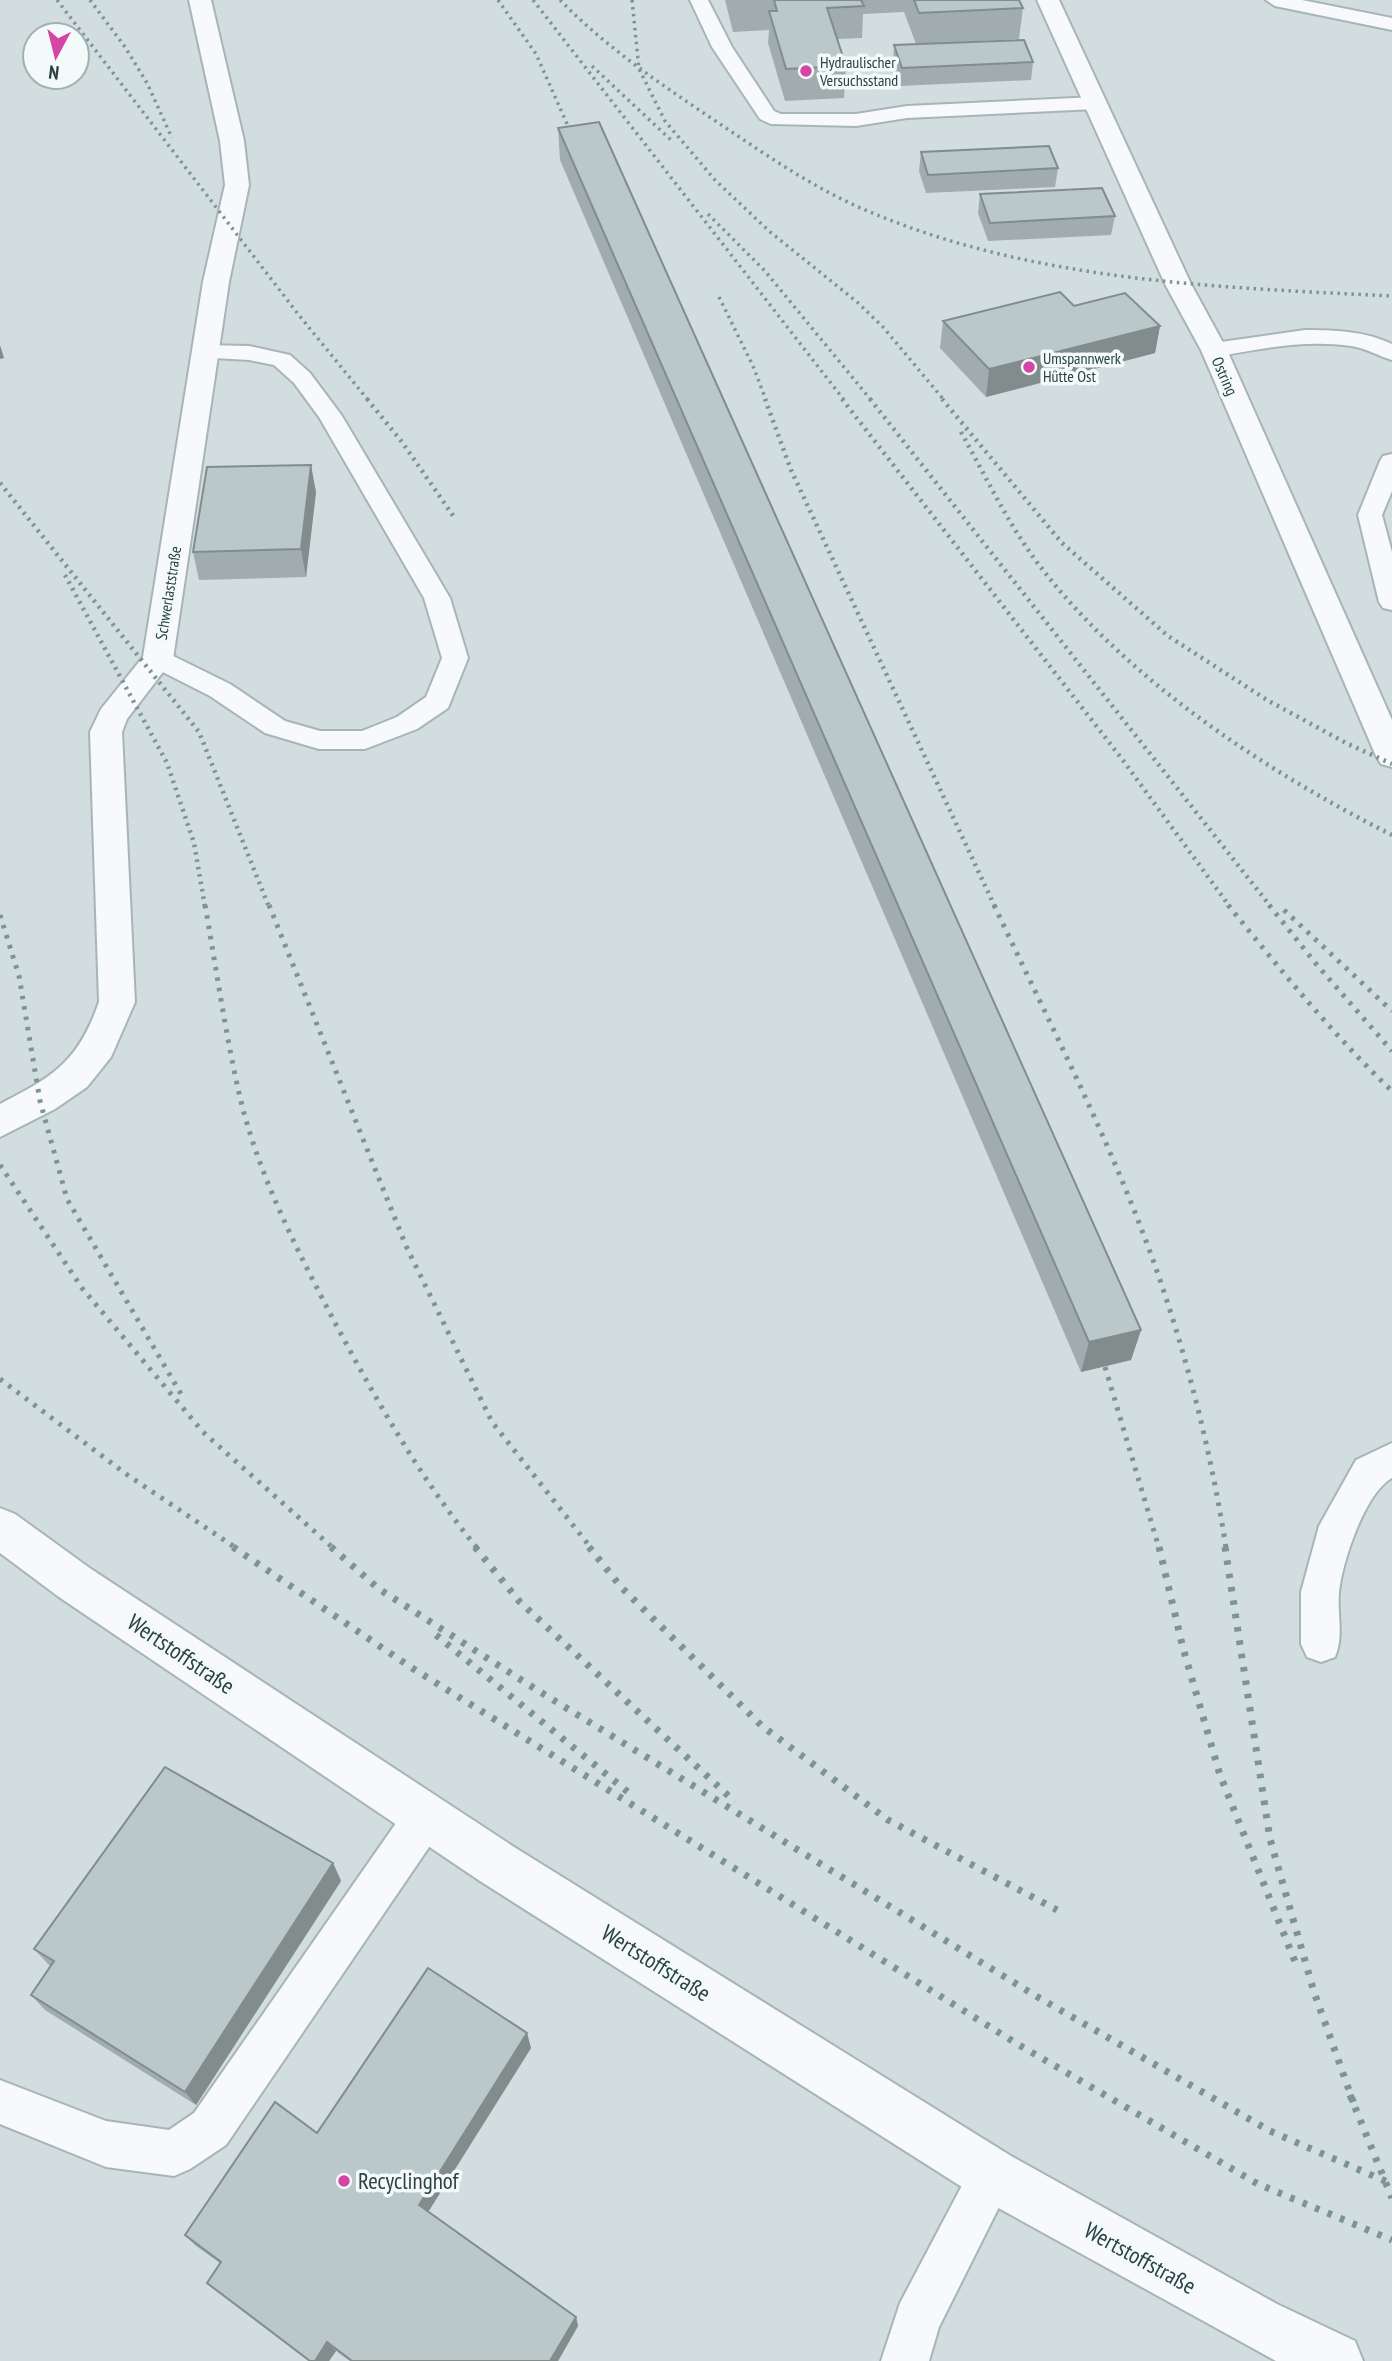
<svg xmlns="http://www.w3.org/2000/svg" width="1392" height="2361" font-family="'PT Sans Narrow',sans-serif">
  <style>
    .built { fill: #d1ddde; fill-rule: evenodd }
    .lines { fill: none; stroke-linecap: round; stroke-linejoin: round }
    .lane-casing { stroke: #a8b5b7; stroke-width: 4 }
    .street-casing { stroke: #a8b5b7; stroke-width: 4 }
    .lane { fill: #f7f9fa; fill-rule: evenodd }
    .street { fill: #f7f9fa; fill-rule: evenodd }
    .rail-far3 { stroke: #7c9496; stroke-width: 3.5; stroke-dasharray: 2.5 4.5; stroke-linecap: butt }
    .rail-far2 { stroke: #7c9496; stroke-width: 4.5; stroke-dasharray: 2.5 5; stroke-linecap: butt }
    .rail-far1 { stroke: #7c9496; stroke-width: 5; stroke-dasharray: 3.5 7; stroke-linecap: butt }
    .rail { stroke: #7c9496; stroke-width: 7; stroke-dasharray: 4.5 9; stroke-linecap: butt }
    .wall { fill: #a0acae }
    .shaded-wall { fill: #828c8d }
    .building { fill: #bac8ca; stroke: #828c8d; stroke-width: 2 }
    .poi-dot { fill: #d445a5; stroke: #f4f9f9; stroke-width: 2.5 }
    .labels { text-anchor: middle; stroke-width: 7; stroke-linejoin: round; paint-order: stroke }
    .far-poi-label { font-size: 16px; fill: #2a4245; stroke: #f4f9f9; text-anchor: start }
    .far-street-label { font-size: 16px; fill: #2a4245; stroke: #f4f9f9 }
    .near-street-label { font-size: 23px; fill: #2a4245; stroke: #f4f9f9 }
    .near-poi-label { font-size: 23px; fill: #2a4245; stroke: #f4f9f9; text-anchor: start }
  </style>
  <rect width="100%" height="100%" fill="#e3ebec"/>
  <path class="built" d="M0 0H1392V2361H0ZM35 35H77V77H35Z"/>
  <g class="lines">
    <g class="lane-casing">
      <g id="lane">
        <path d="M690 0H708L732 47 774 111 781 114H856L907 106 1096 97 1103 99 1106 103 1103 107 1096 109 907 118 856 126 771 124 760 119 712 47Z"/>
        <path d="M1266 0H1302L1392 18V30L1275 6Z"/>
        <path d="M1305 330C1335 330 1365 331 1392 344V360C1378 356 1366 348 1351 346 1305 339 1259 349 1214 357L1206 355 1203 350 1206 345 1214 343Z"/>
        <path d="M205 345 249 346 290 355 310 373 342 416 450 598 468 658 448 708 417 729 365 749H319L265 733 210 696 149 665 145 659 149 653 158 650 167 653 230 684 285 721 320 731H362L397 717 426 697 442 658 424 598 319 417 294 383 274 365 249 360 197 357 194 352 197 347Z"/>
        <path d="M1392 454V491L1382 515 1392 552V610L1383 608 1379 602 1358 515 1380 461 1383 456Z"/>
        <path d="M1392 1443V1478C1365 1493 1342 1562 1339 1593 1337 1615 1344 1636 1335 1657L1321 1662 1307 1657 1301 1644V1592L1319 1526 1356 1460Z"/>
        <path d="M425 1797 440 1803 446 1817 440 1831 226 2145 190 2169 174 2176 106 2167 0 2124V2080L106 2121 169 2130 194 2113 410 1803Z"/>
        <path d="M992 2152 1008 2159 1015 2175 939 2327 929 2361H881L900 2303 976 2159Z"/>
      </g>
    </g>
    <g class="street-casing">
      <g id="street">
        <path d="M189 0H211L244 141 249 185 229 282 173 659 127 719 122 732 135 1002 111 1057 87 1087 55 1109 0 1137V1104C54 1076 78 1062 99 1002L90 732 101 709 143 657 203 282 225 185 220 141Z"/>
        <path d="M1037 0H1059L1191 284 1227 350 1392 720V767L1381 764 1376 756 1201 350 1165 284Z"/>
        <path d="M0 1508 15 1514 91 1569 514 1847 1011 2156 1277 2304 1355 2341 1363 2361H1276L973 2194 480 1881 59 1597 0 1553Z"/>
      </g>
    </g>
    <use href="#lane" class="lane"/>
    <use href="#street" class="street"/>
    <g class="rail-far3">
      <path d="M57 0 298 314 368 400"/>
      <path d="M90 0 125 47 147 83 172 138"/>
      <path d="M498 0 536 54 576 144"/>
      <path d="M533 0 844 400"/>
      <path d="M560 0C606 47 659 83 714 120 759 150 804 182 854 205 1023 281 1209 287 1392 296"/>
      <path d="M632 0 639 69 665 121 715 180 769 231 857 302 883 327 944 400"/>
      <path d="M592 66 671 140"/>
      <path d="M708 214 765 271 871 400"/>
      <path d="M719 297 753 366 766 400"/>
    </g>
    <g class="rail-far2">
      <path d="M367 399 402 442 454 517"/>
      <path d="M765 399 791 470 995 907"/>
      <path d="M842 399 1122 759 1230 907"/>
      <path d="M870 399 1271 907"/>
      <path d="M942 399 1062 543 1168 636 1267 700 1348 744 1392 764"/>
      <path d="M961 432C986 477 1008 524 1039 565 1126 679 1265 771 1392 835"/>
      <path d="M0 483 199 732 269 907"/>
      <path d="M65 575 167 763 194 843 205 907"/>
    </g>
    <g class="rail-far1">
      <path d="M205 905C216 967 225 1031 239 1093 257 1172 296 1248 333 1319 375 1398 420 1478 477 1548"/>
      <path d="M269 905 406 1246 492 1422 591 1548"/>
      <path d="M994 905C1049 1022 1109 1138 1153 1260 1186 1352 1211 1451 1226 1548"/>
      <path d="M1228 905C1280 969 1332 1034 1392 1091"/>
      <path d="M1269 905 1317 965 1392 1051"/>
      <path d="M1284 910 1392 1011"/>
      <path d="M0 915 19 976 40 1101 67 1199 181 1394"/>
      <path d="M0 1165 82 1288 203 1432 333 1548"/>
      <path d="M1105 1367 1159 1548"/>
      <path d="M0 1379 126 1474 236 1548"/>
    </g>
    <g class="rail">
      <path d="M233 1547 412 1668 1019 2045 1258 2184 1392 2240"/>
      <path d="M331 1547 379 1589 537 1690 1036 1996 1270 2131 1392 2184"/>
      <path d="M475 1547 519 1601 735 1802"/>
      <path d="M589 1547 621 1587 762 1726 888 1820 1057 1910"/>
      <path d="M1159 1547 1183 1648 1220 1775 1298 1969"/>
      <path d="M1225 1547 1270 1839 1314 1992 1354 2104"/>
      <path d="M436 1635 634 1797"/>
      <path d="M1350 2095 1392 2198"/>
    </g>
  </g>
  <g class="wall">
    <path d="M725 0H1019L1023 8 1019 39 916 44 904 12 863 14 862 38 837 39 846 66 844 98 785 101 768 43 769 30 733 32Z"/>
    <path d="M894 45 1033 62 1031 80 900 86 893 63Z"/>
    <path d="M558 128 1141 1330 1131 1360 1081 1372 560 160Z"/>
    <path d="M921 152 1058 168 1055 187 926 193 919 171Z"/>
    <path d="M980 194 1115 216 1111 235 988 241 978 213Z"/>
    <path d="M1074 306 1160 326 1155 353 986 397 940 348 943 321Z"/>
    <path d="M316 492 306 577 199 580 193 552Z"/>
    <path d="M333 1863 341 1881 196 2105 45 2010 31 1995 50 1966 34 1949Z"/>
    <path d="M527 2033 531 2048 428 2212 576 2317 578 2326 558 2361H350L336 2351 329 2361H309L207 2283 220 2263 196 2246 185 2235 317 2133Z"/>
  </g>
  <g class="shaded-wall">
    <path d="M1160 326 1155 353 986 397 989 369Z"/>
    <path d="M0 345 4 358 0 359Z"/>
    <path d="M311 465 316 492 306 577 301 549Z"/>
    <path d="M1141 1330 1131 1360 1081 1372 1089 1342Z"/>
    <path d="M333 1863 341 1881 196 2105 185 2092Z"/>
    <path d="M527 2033 531 2048 425 2217 419 2205Z"/>
    <path d="M576 2317 578 2326 558 2361H550Z"/>
    <path d="M327 2342 336 2351 329 2361H315Z"/>
  </g>
  <g class="building">
    <path d="M774 0H861L864 6 827 8 846 66 786 69 769 11H777Z"/>
    <path d="M914 0H1019L1023 8 919 13Z"/>
    <path d="M1024 40 1033 62 902 68 894 45Z"/>
    <path d="M599 122 1141 1330 1089 1342 558 128Z"/>
    <path d="M1049 146 1058 168 928 175 921 152Z"/>
    <path d="M1102 188 1115 216 990 223 980 194Z"/>
    <path d="M1060 292 1074 306 1125 293 1160 326 989 369 943 321Z"/>
    <path d="M311 465 301 549 193 552 207 467Z"/>
    <path d="M165 1767 333 1863 185 2092 31 1995 54 1961 34 1949Z"/>
    <path d="M428 1968 527 2033 419 2205 576 2317 550 2361H352L327 2342 315 2361H310L207 2283 221 2262 185 2235 275 2102 317 2133Z"/>
  </g>
  <g class="poi-dot">
    <circle cx="806" cy="71" r="7"/>
    <circle cx="1029" cy="367" r="7"/>
    <circle cx="344" cy="2181" r="7"/>
  </g>
  <g class="labels">
    <g class="far-poi-label">
      <text x="820" y="68">Hydraulischer<tspan x="820" dy="18">Versuchsstand</tspan></text>
      <text x="1043" y="364">Umspannwerk<tspan x="1043" dy="18">Hütte Ost</tspan></text>
    </g>
    <g class="far-street-label">
      <text transform="translate(1225 376) rotate(66)" y="6">Ostring</text>
      <text transform="translate(168 593) rotate(-81)" y="6">Schwerlaststraße</text>
    </g>
    <g class="near-street-label">
      <text transform="translate(181 1654) rotate(34)" y="8">Wertstoffstraße</text>
      <text transform="translate(656 1963) rotate(32)" y="8">Wertstoffstraße</text>
      <text transform="translate(1140 2258) rotate(29)" y="8">Wertstoffstraße</text>
    </g>
    <g class="near-poi-label">
      <text x="358" y="2189">Recyclinghof</text>
    </g>
  </g>
  <g transform="translate(56 56) rotate(187)"><circle r="33" fill="#f4f9f9" stroke="#a3b0b1" stroke-width="2"/>
  <path d="M0-5L12 26L0 18L-12 26Z" fill="#d445a5"/>
  <text y="-10" font-size="19" font-weight="bold" text-anchor="middle" fill="#2a4245">N</text>
  </g>
</svg>
